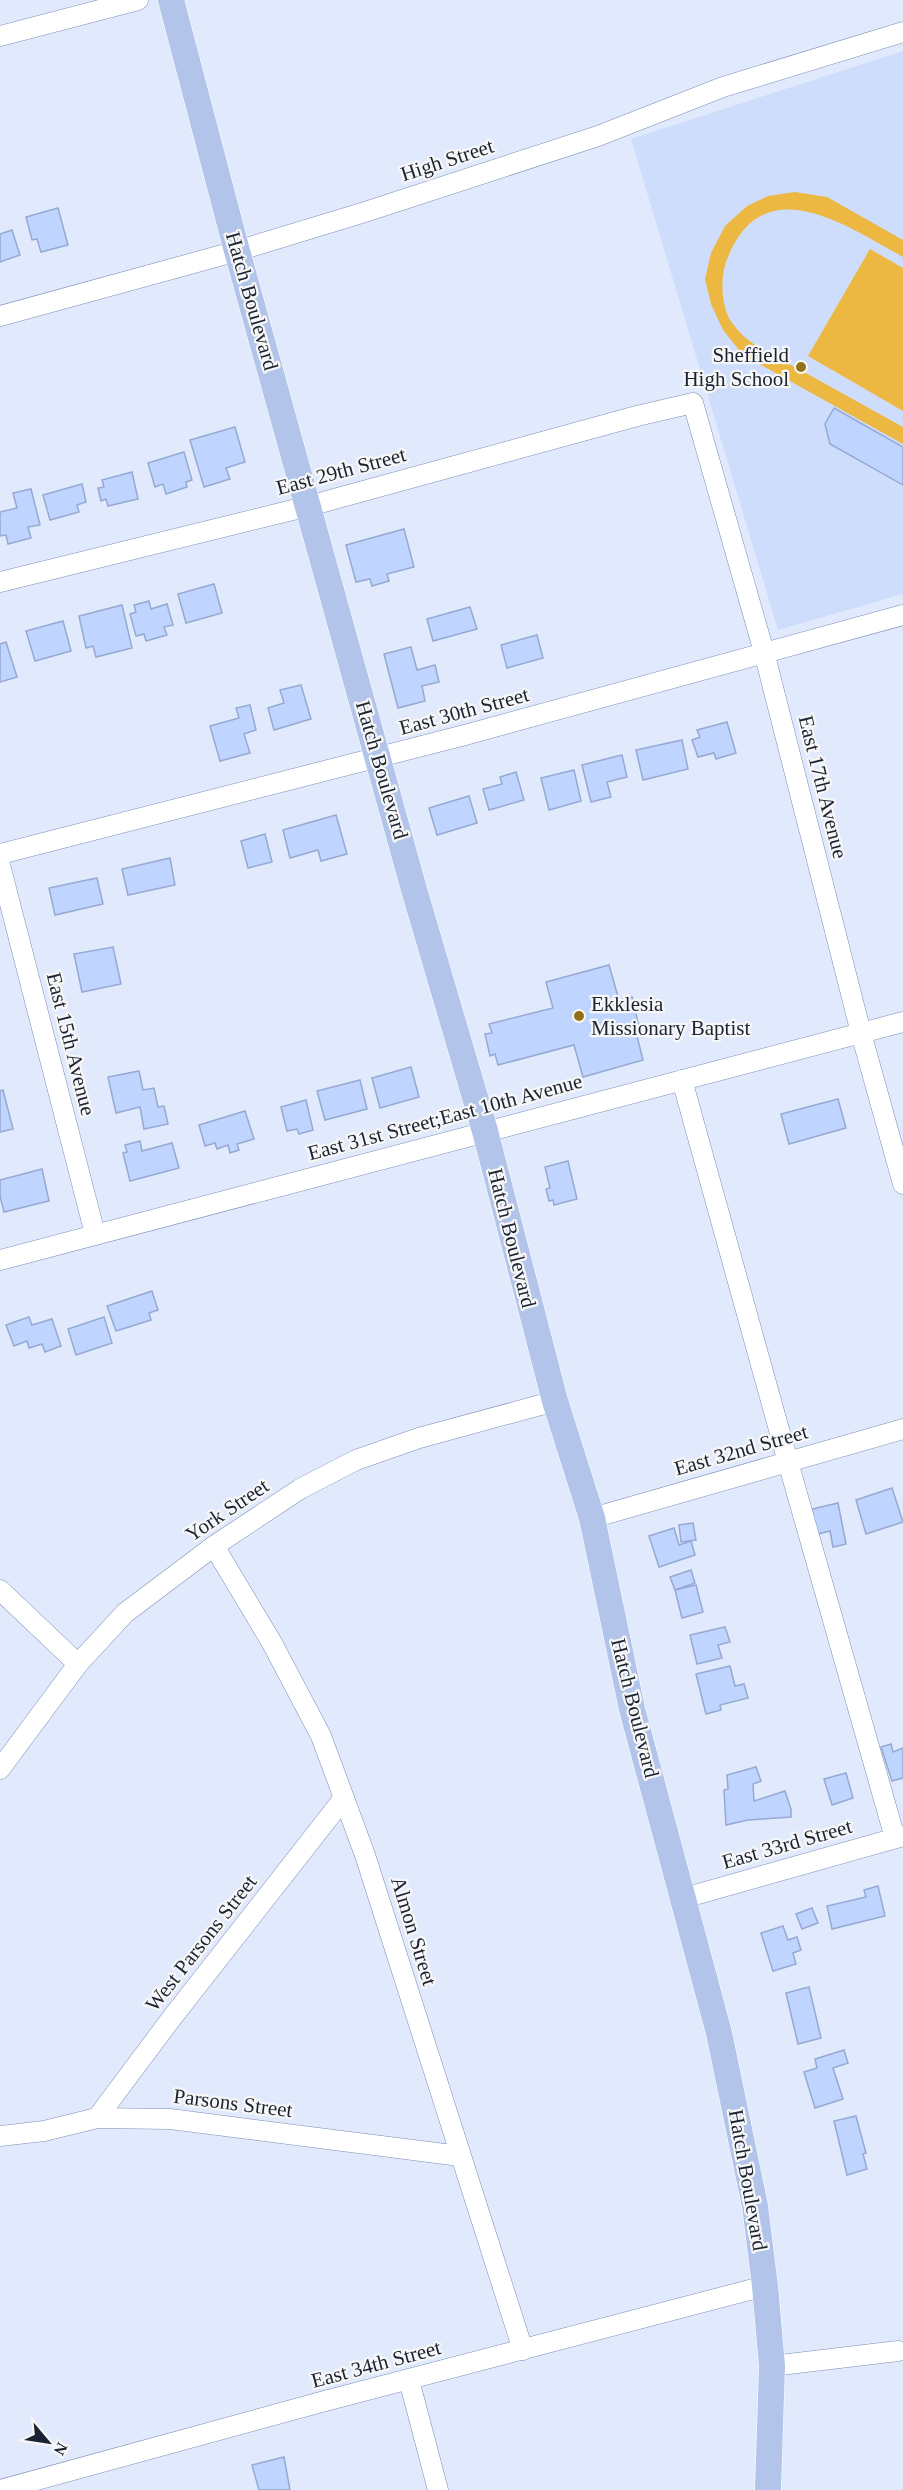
<svg xmlns="http://www.w3.org/2000/svg" width="903" height="2490" font-family="Georgia,serif">
  <style>
    .built { fill: #cfddfc }
    .green { fill: #ecb841 }
    .building { fill: #bfd4ff; stroke: #95a9d2; stroke-width: 1.5 }
    .lines { fill: none; stroke-linecap: round; stroke-linejoin: round }
    .minor-casing { stroke: #7b8eb6; stroke-width: 21 }
    .major-casing { stroke: #fff; stroke-width: 27 }
    .minor { stroke: #fff; stroke-width: 20 }
    .major { stroke: #b2c4ea; stroke-width: 26 }
    .poi-dot { fill: #947119; stroke: #f7f7f7; stroke-width: 2 }
    .labels { text-anchor: middle; stroke-width: 4.5; stroke-linejoin: round; paint-order: stroke }
    .street-label { font-size: 21px; fill: #1b2332; stroke: #f7f7f7 }
    .poi-label { font-size: 21px; fill: #1b2332; stroke: #f7f7f7; text-anchor: end }
  </style>
  <rect width="100%" height="100%" fill="#e1eafc"/>
  <path class="built" d="M903 51V594L778 630 631 139Z"/>
  <g class="green">
    <path d="M795 192 827 197 903 240V257C845 225 761 166 726 262 720 279 721 309 733 324 749 347 779 358 804 372 837 390 870 409 903 427V444L743 355 723 330 711 304 705 279 711 253 725 226 747 206 768 196Z"/>
    <path d="M870 249 903 268V411L808 356Z"/>
  </g>
  <g class="building">
    <path d="M58 208 68 245 41 252 37 239 32 240 26 217Z"/>
    <path d="M12 230 20 255 0 262V234Z"/>
    <path d="M834 408 903 447V485L830 444 825 424Z"/>
    <path d="M235 427 245 462 226 468 230 479 204 487 190 440Z"/>
    <path d="M184 452 192 480 186 482 187 487 166 494 163 484 155 487 148 463Z"/>
    <path d="M132 472 138 499 108 506 106 499 101 501 98 488 104 487 102 480Z"/>
    <path d="M82 484 86 502 77 505 79 512 50 520 43 495Z"/>
    <path d="M31 489 40 525 28 527 31 538 8 544 6 535 0 536V512L17 508 13 493Z"/>
    <path d="M404 529 414 567 387 574 389 581 372 586 370 579 356 582 346 545Z"/>
    <path d="M214 584 222 613 186 623 178 594Z"/>
    <path d="M149 601 151 609 167 604 173 625 164 627 167 635 146 641 144 634 136 636 130 614 136 612 134 605Z"/>
    <path d="M122 605 132 648 96 657 93 646 86 648 79 616Z"/>
    <path d="M470 607 477 629 433 641 427 619Z"/>
    <path d="M63 621 71 651 35 661 26 631Z"/>
    <path d="M537 635 543 658 507 668 501 645Z"/>
    <path d="M6 642 17 677 0 682V644Z"/>
    <path d="M411 647 417 670 435 665 439 682 422 686 425 701 398 708 384 654Z"/>
    <path d="M301 685 311 719 274 730 268 708 284 703 280 690Z"/>
    <path d="M250 705 256 730 244 734 250 753 220 761 210 726 239 718 236 708Z"/>
    <path d="M727 722 736 753 716 759 714 753 698 757 692 740 700 737 697 730Z"/>
    <path d="M682 740 688 769 643 780 636 750Z"/>
    <path d="M622 755 627 777 607 782 611 797 591 802 582 765Z"/>
    <path d="M574 770 581 801 549 810 541 778Z"/>
    <path d="M516 772 524 800 489 810 483 789 502 784 500 777Z"/>
    <path d="M469 796 477 823 437 835 429 808Z"/>
    <path d="M336 815 347 854 321 861 318 850 290 858 283 830Z"/>
    <path d="M265 834 272 862 248 868 241 841Z"/>
    <path d="M170 858 175 885 128 895 122 869Z"/>
    <path d="M97 878 103 904 55 915 49 888Z"/>
    <path d="M113 947 121 984 82 992 74 954Z"/>
    <path d="M609 965 619 1000 632 997 640 1031 636 1032 643 1060 583 1077 574 1045 498 1065 495 1054 490 1056 485 1034 492 1033 489 1024 553 1008 546 982Z"/>
    <path d="M411 1067 419 1097 380 1108 372 1078Z"/>
    <path d="M139 1071 143 1090 154 1088 158 1107 164 1106 168 1124 144 1129 140 1107 116 1113 108 1077Z"/>
    <path d="M360 1080 367 1109 325 1120 317 1091Z"/>
    <path d="M3 1090 13 1129 0 1132V1091Z"/>
    <path d="M838 1099 846 1128 789 1144 781 1114Z"/>
    <path d="M306 1100 313 1130 299 1134 297 1129 287 1131 281 1107Z"/>
    <path d="M245 1111 254 1139 237 1144 239 1150 230 1153 228 1145 217 1149 215 1143 205 1146 199 1125Z"/>
    <path d="M140 1141 142 1151 172 1143 179 1168 130 1181 123 1153 127 1152 125 1145Z"/>
    <path d="M568 1161 577 1199 554 1205 553 1200 549 1201 546 1189 550 1188 545 1167Z"/>
    <path d="M42 1169 49 1201 4 1212 0 1196V1180Z"/>
    <path d="M152 1291 158 1310 149 1313 151 1320 116 1331 107 1306Z"/>
    <path d="M29 1317 32 1325 52 1319 61 1346 45 1352 42 1344 29 1348 27 1341 14 1346 6 1325Z"/>
    <path d="M104 1317 112 1343 76 1355 68 1329Z"/>
    <path d="M892 1488 903 1522 866 1534 856 1500Z"/>
    <path d="M838 1503 846 1544 833 1547 830 1531 814 1535 808 1510Z"/>
    <path d="M693 1523 696 1540 681 1542 679 1525Z"/>
    <path d="M674 1528 679 1545 691 1541 695 1555 659 1567 649 1536Z"/>
    <path d="M691 1570 695 1583 675 1590 670 1577Z"/>
    <path d="M696 1585 703 1612 682 1618 675 1590Z"/>
    <path d="M725 1627 730 1642 718 1645 722 1658 697 1664 690 1635Z"/>
    <path d="M730 1666 735 1686 744 1684 748 1698 720 1705 721 1710 706 1714 696 1674Z"/>
    <path d="M891 1744 893 1752 903 1748V1778L892 1781 881 1747Z"/>
    <path d="M756 1767 761 1781 753 1784 754 1801 785 1791 791 1809V1817L748 1820 726 1825 724 1790 728 1789 727 1775Z"/>
    <path d="M846 1773 853 1798 832 1805 824 1779Z"/>
    <path d="M878 1886 885 1916 832 1929 827 1906 866 1897 864 1890Z"/>
    <path d="M812 1908 818 1923 802 1929 796 1914Z"/>
    <path d="M783 1926 788 1940 797 1937 801 1950 793 1953 796 1964 773 1971 761 1933Z"/>
    <path d="M809 1987 821 2038 798 2044 786 1993Z"/>
    <path d="M844 2050 848 2063 833 2068 843 2099 815 2108 804 2072 817 2068 815 2059Z"/>
    <path d="M856 2116 866 2153 863 2154 867 2169 847 2175 834 2121Z"/>
    <path d="M284 2457 290 2490H259L252 2465Z"/>
  </g>
  <g class="lines">
    <g class="minor-casing">
      <g id="minor">
        <path d="M0 36 138 0"/>
        <path d="M0 316 237 251 365 212 598 136 723 87 903 32"/>
        <path d="M0 582 309 506 637 416 693 403 764 652 861 1033 903 1184"/>
        <path d="M0 854 465 735 903 615"/>
        <path d="M0 865 95 1234"/>
        <path d="M682 1080 788 1462 895 1838"/>
        <path d="M0 1260 903 1022"/>
        <path d="M592 1518 903 1429"/>
        <path d="M214 1546 272 1643 321 1736 365 1855 523 2350"/>
        <path d="M0 1590 78 1664"/>
        <path d="M0 1769 78 1664 125 1613 214 1546 300 1489 356 1460 419 1438 555 1401"/>
        <path d="M684 1898 903 1836"/>
        <path d="M97 2118 171 2019 344 1798"/>
        <path d="M0 2136 44 2131 97 2118 170 2119 460 2156"/>
        <path d="M772 2366 898 2351"/>
        <path d="M409 2380 438 2490"/>
        <path d="M0 2490 325 2401 765 2286"/>
      </g>
    </g>
    <g class="major-casing">
      <path id="major" d="M171 0 237 251 415 893 485 1131 555 1401 592 1518 632 1709 719 2033 755 2206 765 2286 772 2366 768 2490"/>
    </g>
    <use href="#minor" class="minor"/>
    <use href="#major" class="major"/>
  </g>
  <g class="poi-dot">
    <circle cx="801" cy="367" r="6"/>
    <circle cx="579" cy="1016" r="6"/>
  </g>
  <g class="labels">
    <g class="street-label">
      <text transform="translate(447 160) rotate(-18)" y="7">High Street</text>
      <text transform="translate(252 301) rotate(74)" y="7">Hatch Boulevard</text>
      <text transform="translate(341 471) rotate(-15)" y="7">East 29th Street</text>
      <text transform="translate(464 711) rotate(-15)" y="7">East 30th Street</text>
      <text transform="translate(382 770) rotate(74)" y="7">Hatch Boulevard</text>
      <text transform="translate(823 787) rotate(76)" y="7">East 17th Avenue</text>
      <text transform="translate(71 1044) rotate(76)" y="7">East 15th Avenue</text>
      <text transform="translate(445 1117) rotate(-15)" y="7">East 31st Street;East 10th Avenue</text>
      <text transform="translate(512 1238) rotate(76)" y="7">Hatch Boulevard</text>
      <text transform="translate(741 1450) rotate(-16)" y="7">East 32nd Street</text>
      <text transform="translate(227 1510) rotate(-34)" y="7">York Street</text>
      <text transform="translate(635 1708) rotate(76)" y="7">Hatch Boulevard</text>
      <text transform="translate(787 1844) rotate(-16)" y="7">East 33rd Street</text>
      <text transform="translate(414 1931) rotate(73)" y="7">Almon Street</text>
      <text transform="translate(201 1943) rotate(-52)" y="7">West Parsons Street</text>
      <text transform="translate(233 2103) rotate(7)" y="7">Parsons Street</text>
      <text transform="translate(748 2180) rotate(80)" y="7">Hatch Boulevard</text>
      <text transform="translate(376 2364) rotate(-15)" y="7">East 34th Street</text>
    </g>
    <g class="poi-label">
      <text x="789" y="362">Sheffield<tspan x="789" dy="24">High School</tspan></text>
      <text x="591" y="1011" text-anchor="start">Ekklesia<tspan x="591" dy="24">Missionary Baptist</tspan></text>
    </g>
  </g>
  <g transform="translate(48 2442) rotate(119)" stroke="#f7f7f7" stroke-width="4.5" paint-order="stroke">
  <path d="M0-4.5L10 22L0 15L-10 22Z" fill="#1b2332"/>
  <text y="-9" font-size="16" font-weight="bold" text-anchor="middle" fill="#1b2332">N</text>
  </g>
</svg>
